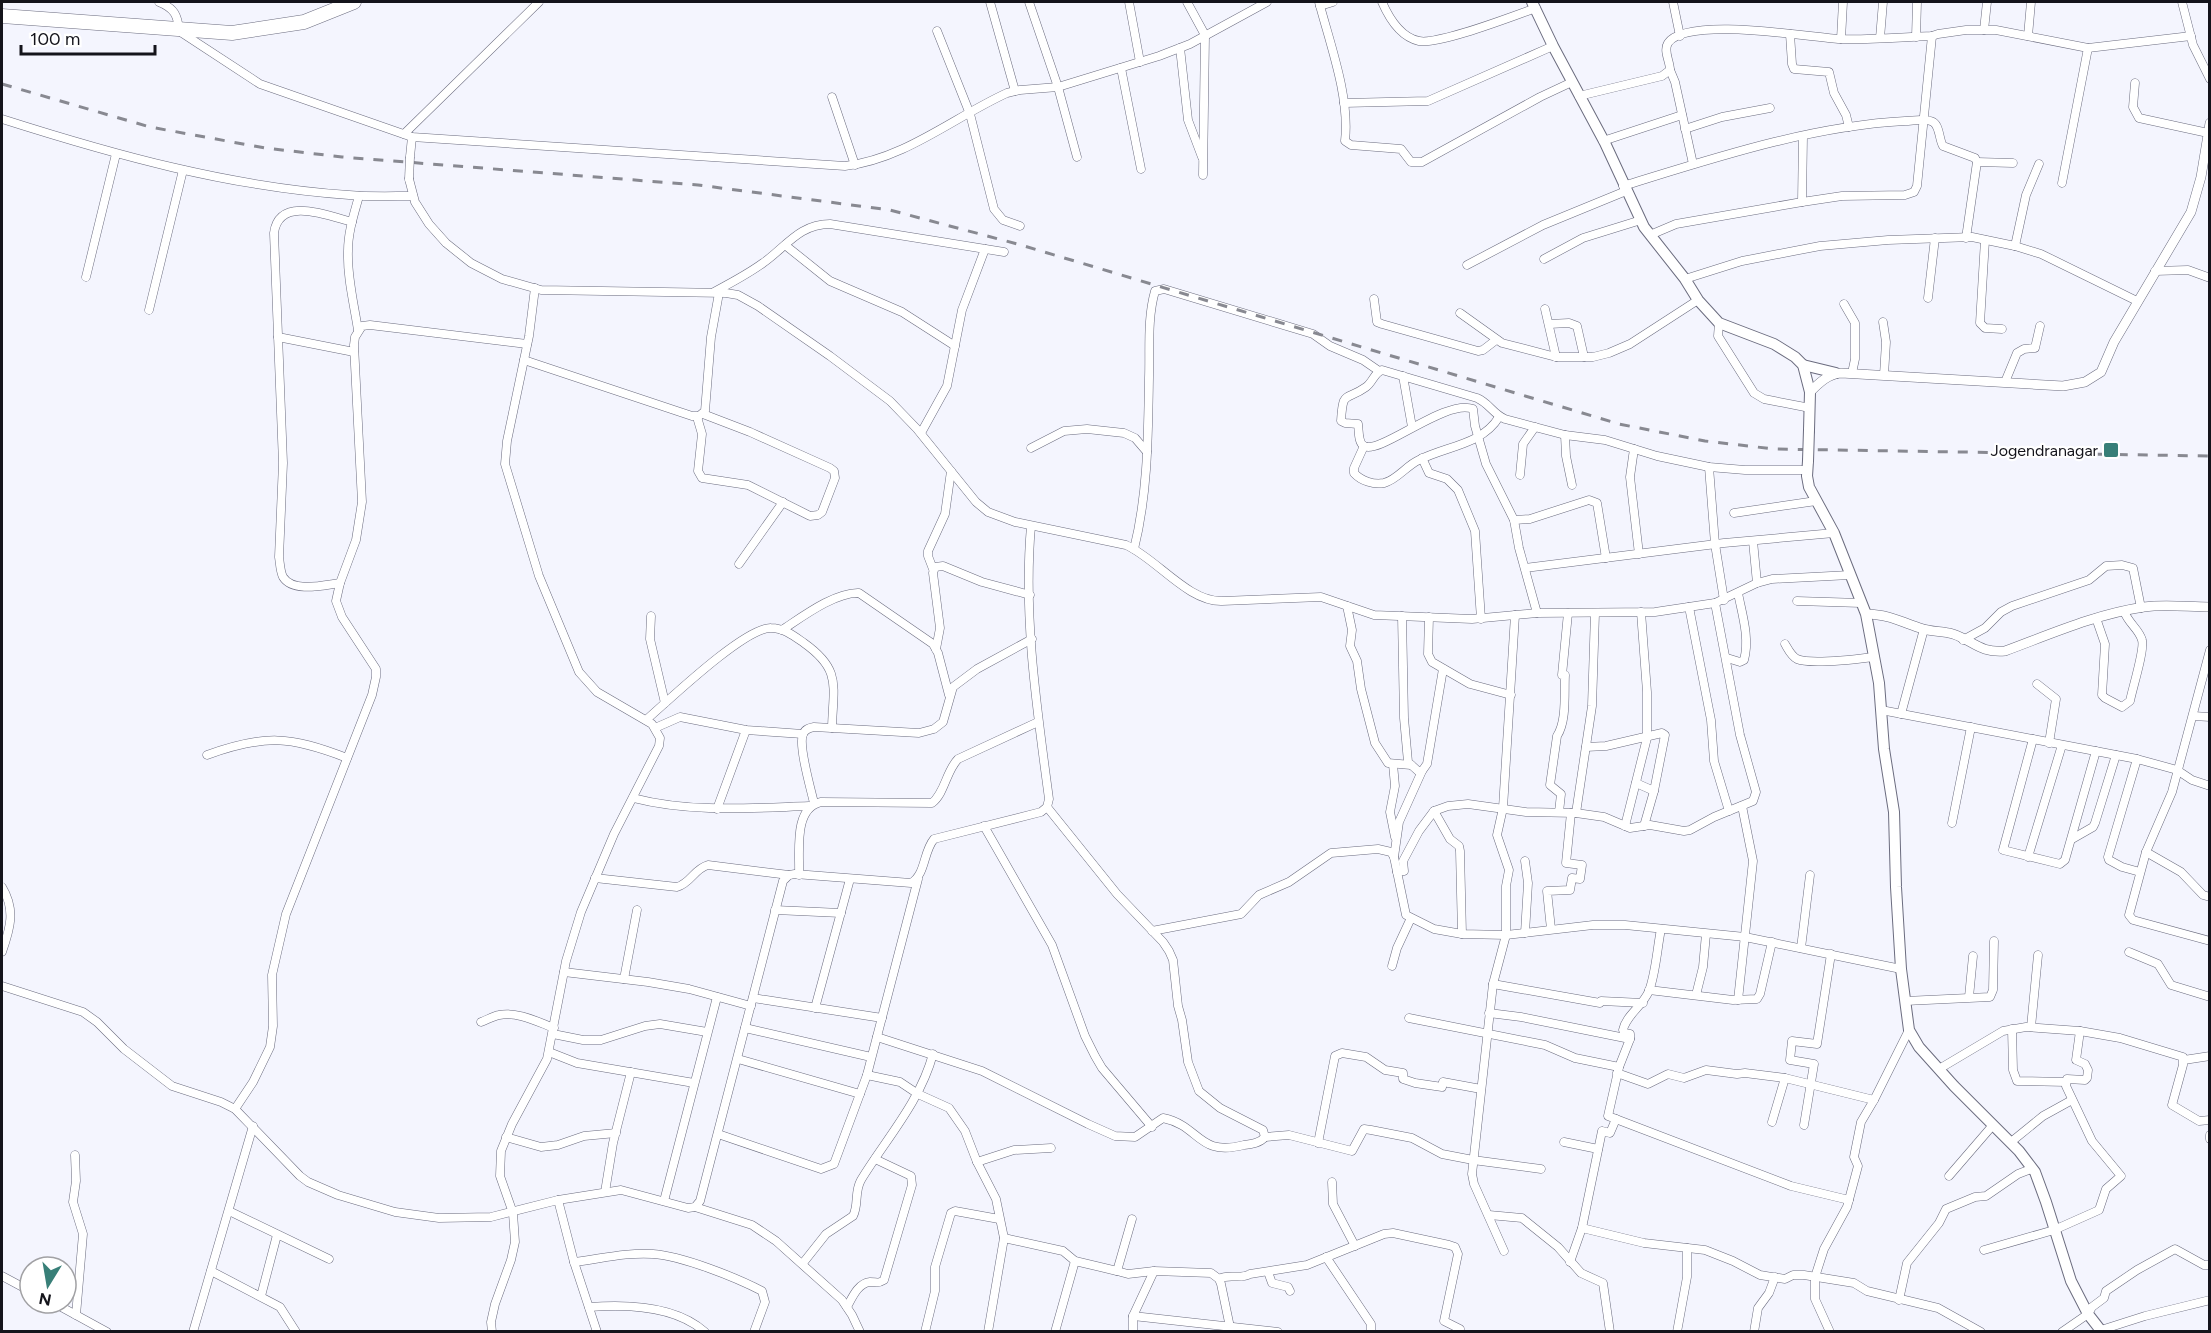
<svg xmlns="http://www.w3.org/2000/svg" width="2211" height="1333" font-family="Figtree,sans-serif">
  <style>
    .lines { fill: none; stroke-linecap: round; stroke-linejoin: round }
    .minor-casing { stroke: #6b6c7f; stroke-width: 9 }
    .tertiary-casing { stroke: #6b6c7f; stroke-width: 10 }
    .secondary-casing { stroke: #6b6c7f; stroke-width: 12 }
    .trunk-casing { stroke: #6b6c7f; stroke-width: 15 }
    .minor { stroke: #fff; stroke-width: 8 }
    .tertiary { stroke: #fff; stroke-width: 9 }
    .secondary { stroke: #fff; stroke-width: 10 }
    .trunk { stroke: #fff; stroke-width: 14 }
    .rail { stroke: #888991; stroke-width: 3; stroke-dasharray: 10 10; stroke-linecap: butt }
    .minor-bridge-casing { stroke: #6b6c7f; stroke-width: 9; stroke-linecap: butt }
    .secondary-bridge-casing { stroke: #6b6c7f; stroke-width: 12; stroke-linecap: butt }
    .minor-bridge { stroke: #fff; stroke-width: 8 }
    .secondary-bridge { stroke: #fff; stroke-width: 10 }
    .poi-dot { fill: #387f78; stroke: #fff; stroke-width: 2 }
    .labels { text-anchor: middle; stroke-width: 4.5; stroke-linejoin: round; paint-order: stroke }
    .poi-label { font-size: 16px; fill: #14141b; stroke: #fff; text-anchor: end }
  </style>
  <rect width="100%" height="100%" fill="#f4f5fe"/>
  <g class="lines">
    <g class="minor-casing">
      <g id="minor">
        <path d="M159 2C174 8 178 15 179 31L260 84 412 137 845 166C905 159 954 117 1007 93L1020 90 1058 87 1159 56 1190 44 1267 2"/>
        <path d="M990 2 1015 91"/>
        <path d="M1029 2 1058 87 1077 157"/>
        <path d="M1129 2 1140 62"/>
        <path d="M1187 2 1205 35 1203 175"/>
        <path d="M1319 2C1330 44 1350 97 1345 141L1351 145 1401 149 1411 162H1422L1540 97 1572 82"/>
        <path d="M1382 2C1389 18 1400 37 1419 41 1439 45 1513 16 1536 8"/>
        <path d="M1673 2 1680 36"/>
        <path d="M2182 2 2193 45 2210 79"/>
        <path d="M1320 6 1333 2"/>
        <path d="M1984 30 1987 2"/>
        <path d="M937 31 970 114 994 209 1003 220 1020 226"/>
        <path d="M1790 34 1792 64 1794 69 1829 72 1834 93 1846 115 1849 127"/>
        <path d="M2028 36 2031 2"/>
        <path d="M1916 37 1917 2"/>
        <path d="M1880 38 1883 2"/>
        <path d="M1841 39 1843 2"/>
        <path d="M1180 48 1188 120 1202 157"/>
        <path d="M1121 68 1141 169"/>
        <path d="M1670 70 1675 82 1693 164"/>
        <path d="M2135 83 2133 107 2139 118 2208 133"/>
        <path d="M1579 96 1662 76 1670 70C1670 61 1663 51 1668 43 1687 16 1808 37 1840 39 1870 40 1902 37 1932 36L1938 34 1966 30H1996L2088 48 2191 36"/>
        <path d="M832 97 855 165"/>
        <path d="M1344 103 1428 101 1553 46"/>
        <path d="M2 119C115 155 230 187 349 195 370 197 392 196 413 196"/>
        <path d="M1685 129 1722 117 1770 108"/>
        <path d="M404 134 539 2"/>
        <path d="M1603 141 1682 115"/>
        <path d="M410 157 412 137"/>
        <path d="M1977 162 2013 163"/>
        <path d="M409 179 415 202 429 224 446 243 471 263 502 279 541 290 726 293 738 295 758 306 830 356 890 401 917 429 976 502 988 512 1015 522 1126 545C1157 559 1188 602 1222 601L1321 597 1374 615 1472 619 1537 613 1655 612 1715 603 1757 583 1772 579 1850 575"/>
        <path d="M2062 183 2088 48"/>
        <path d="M1623 186C1714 158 1810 126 1905 121 1913 121 1926 118 1933 122 1940 126 1939 140 1943 146L1975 158 1977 162 1966 238"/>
        <path d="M1802 202 1803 136"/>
        <path d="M1650 235 1676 224 1802 202 1842 196 1905 195 1914 192 1917 186 1932 36"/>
        <path d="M1985 240 1980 323 1985 328 2002 329"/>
        <path d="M785 245 830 281 902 312 955 346"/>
        <path d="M2015 246 2026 195 2039 164"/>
        <path d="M1544 259 1583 238 1641 220"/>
        <path d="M1467 265 1543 225 1626 191"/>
        <path d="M2155 271 2188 270 2210 278"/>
        <path d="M86 277 116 154"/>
        <path d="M1685 279 1742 261 1820 246 1888 240 1972 237 2015 246 2041 254 2137 301"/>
        <path d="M714 292C731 283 748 274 763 263 786 247 799 224 830 224L1004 252"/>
        <path d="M1928 298 1935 238"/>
        <path d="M1374 299 1377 322 1382 324 1478 351 1483 350 1496 340"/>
        <path d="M1844 304 1855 323V359L1852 373"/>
        <path d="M1545 309 1556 357"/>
        <path d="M149 310 183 170"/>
        <path d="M1460 313 1502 343 1556 357H1593L1609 353 1630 344 1698 300"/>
        <path d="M1883 322 1886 342 1884 375"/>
        <path d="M1719 323 1718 336 1754 393 1764 399 1810 408"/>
        <path d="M1549 324 1569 323 1577 326 1584 357"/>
        <path d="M358 330C354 304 347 277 348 251 348 232 354 214 359 196"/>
        <path d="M278 337 354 352"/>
        <path d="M524 360 692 416H699L705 411 711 337 719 293"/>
        <path d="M1403 376 1412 427"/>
        <path d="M2005 382 2017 353 2024 349 2035 348 2040 326"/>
        <path d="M697 417 702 434 698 471 702 478 748 485 810 516 818 515 822 512 835 478 834 471 830 468 750 432 703 414"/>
        <path d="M921 433 947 386 962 310 985 249"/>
        <path d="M1565 435 1566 456 1572 485"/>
        <path d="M1364 446 1354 468V473C1361 481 1374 485 1384 483 1397 480 1407 465 1419 460 1446 446 1482 445 1499 417"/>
        <path d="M1031 448 1064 431 1087 429 1124 433 1135 438 1147 452"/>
        <path d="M1634 449 1630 477 1639 554"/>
        <path d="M1422 458 1429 473 1447 479 1458 490 1475 531 1481 619"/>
        <path d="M1709 467 1715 544 1724 600"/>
        <path d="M1520 475 1523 444 1535 427"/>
        <path d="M1734 513 1816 501"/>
        <path d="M1514 520 1530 519 1589 500 1597 503 1606 558"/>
        <path d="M1753 541 1757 583"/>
        <path d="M1134 549C1148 493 1148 436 1149 378 1150 349 1147 319 1155 291L1164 289 1313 334 1330 346 1363 360 1379 371"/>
        <path d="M739 564 783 502"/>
        <path d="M1525 568 1724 543 1834 533"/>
        <path d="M933 569 928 556V551L945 514 951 471"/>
        <path d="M340 583C324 585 293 593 283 577 280 571 280 563 279 557L283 463 274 233C279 195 329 216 352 222"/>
        <path d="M1797 601 1861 603"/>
        <path d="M1347 606 1352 630 1350 646 1357 661 1361 689 1375 743 1388 763 1411 765"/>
        <path d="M1689 607 1711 720 1714 761 1729 811"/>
        <path d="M1537 613 1519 548 1514 520 1486 464 1475 426 1473 409C1446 398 1380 455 1364 446 1358 443 1359 431 1358 424L1345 423 1341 421C1343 389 1345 402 1366 387 1373 382 1374 373 1382 370L1477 398C1489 403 1493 414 1505 419L1565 435 1605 440 1657 456 1709 467 1745 470H1808"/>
        <path d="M651 616 650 639 665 703"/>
        <path d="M1402 616 1404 718 1408 762 1418 771H1422L1427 764 1443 669"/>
        <path d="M1429 617 1428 654 1432 662 1470 684 1511 695"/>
        <path d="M2096 618 2105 644 2102 695 2105 698 2122 707 2130 701C2132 690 2145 649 2142 640 2139 629 2128 623 2124 611"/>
        <path d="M782 630C802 617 835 592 859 593L933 644 938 653 949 695"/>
        <path d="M1963 640 1985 628 2001 612 2012 606 2089 580 2106 566 2122 565 2133 568 2141 608"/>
        <path d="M1785 644C1788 649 1791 656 1797 659 1811 665 1857 659 1873 657"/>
        <path d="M936 649 940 628 933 573 935 567 943 566 982 582 1030 595"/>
        <path d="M2210 650 2172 792 2146 852 2129 915 2133 920 2210 941"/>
        <path d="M1727 658 1740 662 1744 660C1750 638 1742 614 1738 593"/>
        <path d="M2037 684 2056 699 2049 743"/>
        <path d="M1881 710 2137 759 2177 770 2192 780 2210 786"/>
        <path d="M1901 714 1924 629"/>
        <path d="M2193 716 2210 717"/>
        <path d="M646 720C668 701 745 627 771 628 784 628 794 636 804 643 842 670 833 686 832 728"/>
        <path d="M655 728 680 717 746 730 803 734"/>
        <path d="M2033 739 2003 850 2060 864 2065 860 2096 751"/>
        <path d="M1586 747 1606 746 1662 733 1665 735 1654 791 1644 826"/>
        <path d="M207 755C265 734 290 736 347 758"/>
        <path d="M2137 759 2108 857 2109 860 2122 867 2140 872"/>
        <path d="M1393 764 1395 786 1390 812 1395 837"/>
        <path d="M1636 783 1654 791"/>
        <path d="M633 798C691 813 750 808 809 806"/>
        <path d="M814 803C811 790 798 745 803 734 805 729 809 728 814 727L919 733 934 729 943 722 953 687 977 669 1032 639"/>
        <path d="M717 809 746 730"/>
        <path d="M1434 811 1450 839 1459 846 1460 851 1462 934"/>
        <path d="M1559 812 1561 794 1550 785 1557 736C1567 721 1564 693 1565 675H1562L1568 613"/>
        <path d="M1576 813 1592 706 1595 613"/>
        <path d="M1952 823 1971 727"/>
        <path d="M984 826 1052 945 1085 1036 1095 1056 1102 1068 1152 1127"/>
        <path d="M1625 826 1647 738V692L1641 612"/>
        <path d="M2072 839 2093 827 2095 823 2116 755"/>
        <path d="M2146 852 2181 872 2203 895 2210 897"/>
        <path d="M1394 857 1399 822 1422 771"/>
        <path d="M2028 857 2062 745"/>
        <path d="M1525 861 1528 883 1525 933"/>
        <path d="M1397 872 1404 871 1403 861 1419 831 1434 811 1448 806 1468 804 1526 812 1576 813 1604 817 1630 828 1650 825 1684 831 1690 830 1714 817 1753 801 1756 792 1740 735 1715 603"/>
        <path d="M799 875C800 852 793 808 821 802L932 803C945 793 946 771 958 759L1038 722"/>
        <path d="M595 878 677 887C691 883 694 869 708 865L789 875"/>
        <path d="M2 887C16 910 10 929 2 952"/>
        <path d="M775 910 841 913"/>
        <path d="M1551 929 1547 891 1570 890 1572 878 1580 879 1582 865 1566 863 1571 813"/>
        <path d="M1661 929C1657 949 1656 972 1649 991 1642 1007 1626 1015 1623 1030L1625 1033 1630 1034V1039L1619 1067 1608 1116 1791 1186 1849 1200"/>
        <path d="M1152 931 1241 914 1259 895 1289 882 1331 853 1378 849 1391 852 1394 857 1406 915 1434 929 1462 934 1506 935 1593 925H1625L1745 937 1901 969"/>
        <path d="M1801 948 1810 875"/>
        <path d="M2129 952 2158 964 2171 985 2210 997"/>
        <path d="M1392 966 1397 948 1411 918"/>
        <path d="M564 972 648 982 689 989 751 1006"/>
        <path d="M624 979 637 910"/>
        <path d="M1493 984 1600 1003 1601 1001 1643 1003"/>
        <path d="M2 986 83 1012 97 1022 124 1049 172 1086 221 1102 235 1109 300 1176 308 1182 338 1195 395 1212 439 1218 491 1217 558 1200 621 1190 688 1208 695 1207 700 1201 783 881 789 875 795 874 911 883C926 874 923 852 934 839L1041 812 1047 807 1049 799C1037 709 1023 617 1031 526"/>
        <path d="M1649 990 1733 1000 1757 999 1760 994 1772 942"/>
        <path d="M1696 995 1703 967 1706 934"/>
        <path d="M1969 997 1973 956"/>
        <path d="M753 998 882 1018"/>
        <path d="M1738 1000 1753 861 1742 806"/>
        <path d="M1905 1001 1990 997 1993 990 1994 941"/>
        <path d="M815 1008 850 879"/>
        <path d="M1489 1013 1521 1017 1630 1039"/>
        <path d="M1409 1018 1545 1045 1575 1058 1619 1067"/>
        <path d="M481 1022C487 1020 493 1016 499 1015 517 1011 538 1022 554 1028"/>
        <path d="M2031 1027 2038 955"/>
        <path d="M745 1028 871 1057"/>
        <path d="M2012 1029 2013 1070 2017 1081 2066 1082"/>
        <path d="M553 1034 583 1040H601L645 1026 660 1024 707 1032"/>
        <path d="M877 1037 982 1071 1088 1124 1115 1136 1135 1137 1163 1118C1201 1126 1197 1157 1244 1145 1252 1144 1260 1143 1265 1137L1263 1130 1220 1108 1199 1091 1188 1062 1182 1020 1178 1006 1173 960 1169 951 1163 942 1117 894 1047 807"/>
        <path d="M549 1052 577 1063 694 1083"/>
        <path d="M738 1059 860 1094"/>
        <path d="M2184 1060 2210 1056"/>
        <path d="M1939 1069 2003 1031 2026 1027 2080 1031 2120 1038 2183 1057V1065L2172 1105 2199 1121 2210 1120"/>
        <path d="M1617 1073 1648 1084 1668 1074 1684 1078 1706 1070 1737 1074 1745 1073 1785 1078 1874 1100"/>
        <path d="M867 1075 900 1082 918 1094 949 1108 965 1131 977 1162 996 1199 1004 1238 988 1332"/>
        <path d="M235 1109 253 1082 270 1047 273 1026 272 975 286 914 372 695 376 677V669L342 617 336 601 340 583 356 540 362 502 354 345 355 337 362 326 370 325 527 344"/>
        <path d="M1772 1122 1785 1078"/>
        <path d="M1804 1125 1814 1064 1790 1060 1792 1041 1817 1044 1831 954"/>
        <path d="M718 1134 821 1169 834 1164 867 1075 918 879"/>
        <path d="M2210 1135V1139"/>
        <path d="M506 1137 541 1147 558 1145 584 1136 616 1133"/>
        <path d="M1265 1137 1289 1135 1352 1151 1364 1129 1371 1130 1412 1138 1442 1154 1473 1160 1541 1169"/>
        <path d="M1564 1142 1598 1149"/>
        <path d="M2011 1142 2043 1116 2072 1100"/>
        <path d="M1318 1143 1335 1056 1342 1053 1366 1057 1385 1070 1403 1073V1079L1415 1083 1442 1087 1443 1082 1481 1089"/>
        <path d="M75 1155 76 1181 73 1202 83 1234 76 1315"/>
        <path d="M977 1162 1014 1150 1051 1148"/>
        <path d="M1949 1176 1993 1125"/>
        <path d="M1332 1182 1333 1204 1355 1246"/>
        <path d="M605 1192 613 1143 631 1072"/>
        <path d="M558 1200 574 1262 597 1332"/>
        <path d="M664 1201 717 997"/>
        <path d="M695 1207 752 1225 776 1241 842 1300 852 1315 860 1332"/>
        <path d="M229 1211 329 1259"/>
        <path d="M1489 1215 1522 1218 1558 1247 1581 1273 1603 1283 1610 1332"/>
        <path d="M1582 1228 1644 1243 1705 1250 1733 1261 1760 1275 1785 1279 1793 1275H1804L1854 1283 1867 1291 1938 1308 1981 1332"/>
        <path d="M1004 1238 1063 1251 1075 1261 1117 1271 1128 1274 1154 1271 1211 1273 1219 1279 1221 1284 1231 1332"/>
        <path d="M1984 1250 2054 1230 2099 1210 2106 1189 2121 1176 2092 1141 2066 1086 2067 1079 2085 1080 2087 1078 2088 1070 2085 1064 2076 1060 2080 1031"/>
        <path d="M1504 1251 1474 1184 1472 1174 1493 984 1506 935V886L1509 870 1497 835 1503 808 1515 615"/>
        <path d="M1326 1257 1371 1324V1332"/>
        <path d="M574 1262C600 1259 627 1252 653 1254 682 1256 735 1277 762 1291L765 1302 754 1332"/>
        <path d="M1570 1262 1582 1228 1602 1131 1610 1133 1616 1119"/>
        <path d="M803 1263 826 1234 853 1216C859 1205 854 1192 861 1180 886 1139 920 1102 933 1054"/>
        <path d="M211 1271 280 1307 296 1332"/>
        <path d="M1117 1271 1132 1219"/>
        <path d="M1268 1272 1272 1283 1288 1287 1290 1291"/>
        <path d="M2 1276 30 1291"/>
        <path d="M1219 1279C1229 1273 1240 1280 1250 1274L1307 1265 1384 1234 1393 1233 1449 1245 1455 1247 1458 1254 1444 1321 1460 1329 1458 1332"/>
        <path d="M261 1296 277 1235"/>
        <path d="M1899 1300 1907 1263 1939 1223 1946 1209 1975 1197 1986 1196 2018 1174 2031 1169"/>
        <path d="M54 1303 107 1332"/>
        <path d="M589 1307C627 1304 675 1305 705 1332"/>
        <path d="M847 1307C852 1298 858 1283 870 1282 877 1282 878 1284 884 1280L912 1185 911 1176 875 1159"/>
        <path d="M1133 1316 1278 1332"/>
        <path d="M2101 1330 2145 1316 2210 1300"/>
        <path d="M193 1332 253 1126"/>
        <path d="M492 1332 491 1322 495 1304 511 1260 515 1242 513 1213 500 1176 501 1151 512 1124 547 1059 566 961 581 912 614 834 659 746 660 738 652 724 597 692 579 672 539 576 505 464 507 441 529 336 535 288"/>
        <path d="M925 1332 935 1291V1267L951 1213 955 1211 999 1219"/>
        <path d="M1055 1332 1075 1261"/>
        <path d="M1133 1332V1316L1154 1271"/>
        <path d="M1677 1332 1687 1277V1248"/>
        <path d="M1754 1332 1758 1308 1769 1293 1775 1277"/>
        <path d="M1830 1332 1815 1299V1277L1824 1249 1847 1207 1858 1166 1854 1157 1861 1122 1874 1100 1909 1030"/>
        <path d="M2062 1332 2088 1314 2092 1307 2104 1298 2106 1291 2137 1270 2175 1249 2204 1265H2210"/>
      </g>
    </g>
    <g class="tertiary-casing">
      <g id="tertiary">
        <path d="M1810 392C1819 383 1828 374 1841 373L2063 386 2085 382 2101 372 2114 342 2191 212 2201 177 2210 123"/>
        <path d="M1866 614C1892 615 1898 621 1920 628 1931 632 1942 631 1953 634 1974 641 1979 653 2005 651 2051 634 2096 614 2144 607 2165 604 2188 607 2210 607"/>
      </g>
    </g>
    <g class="secondary-casing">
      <g id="secondary">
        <path d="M1532 2 1553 46 1605 143 1644 227 1685 279 1698 300 1719 323 1774 344 1795 357 1803 365 1810 392 1809 430"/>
        <path d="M1803 365 1836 373"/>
        <path d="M1808 461 1807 476 1809 487 1834 533 1866 614 1879 683 1884 749 1894 812 1896 887 1901 969 1909 1030 1919 1047 1954 1086 2019 1151 2035 1172 2046 1202 2071 1281 2088 1314 2102 1332"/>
      </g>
    </g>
    <g class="trunk-casing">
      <path id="trunk" d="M2 16 232 33 304 22 354 2"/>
    </g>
    <use href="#minor" class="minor"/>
    <use href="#tertiary" class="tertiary"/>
    <use href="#secondary" class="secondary"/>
    <use href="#trunk" class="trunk"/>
    <path class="rail" d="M2 84 150 127 265 148 342 157 698 185 890 210 1021 245 1619 424 1705 441 1774 449 2210 456"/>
    <g class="minor-bridge-casing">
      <path id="minor-bridge" d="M409 179 410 157"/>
    </g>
    <g class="secondary-bridge-casing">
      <path id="secondary-bridge" d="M1808 461 1809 430"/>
    </g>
    <use href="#minor-bridge" class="minor-bridge"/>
    <use href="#secondary-bridge" class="secondary-bridge"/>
  </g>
  <rect class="poi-dot" x="2103" y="442" width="16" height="16" rx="3"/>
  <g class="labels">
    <g class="poi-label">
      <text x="2098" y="456">Jogendranagar</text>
    </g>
  </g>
  <rect width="2211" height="1333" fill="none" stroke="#14141b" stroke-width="6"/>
  <g transform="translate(48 1285) rotate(191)"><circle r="28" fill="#ffffff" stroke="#a1a1a4" stroke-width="1.5"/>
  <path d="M0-4.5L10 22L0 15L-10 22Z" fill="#387f78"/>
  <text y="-9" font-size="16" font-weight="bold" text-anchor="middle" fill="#14141b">N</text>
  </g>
  <path d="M21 45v9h134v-9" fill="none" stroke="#14141b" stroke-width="3"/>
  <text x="30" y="45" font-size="18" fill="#14141b" stroke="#ffffff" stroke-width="4.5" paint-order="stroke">100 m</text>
</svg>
